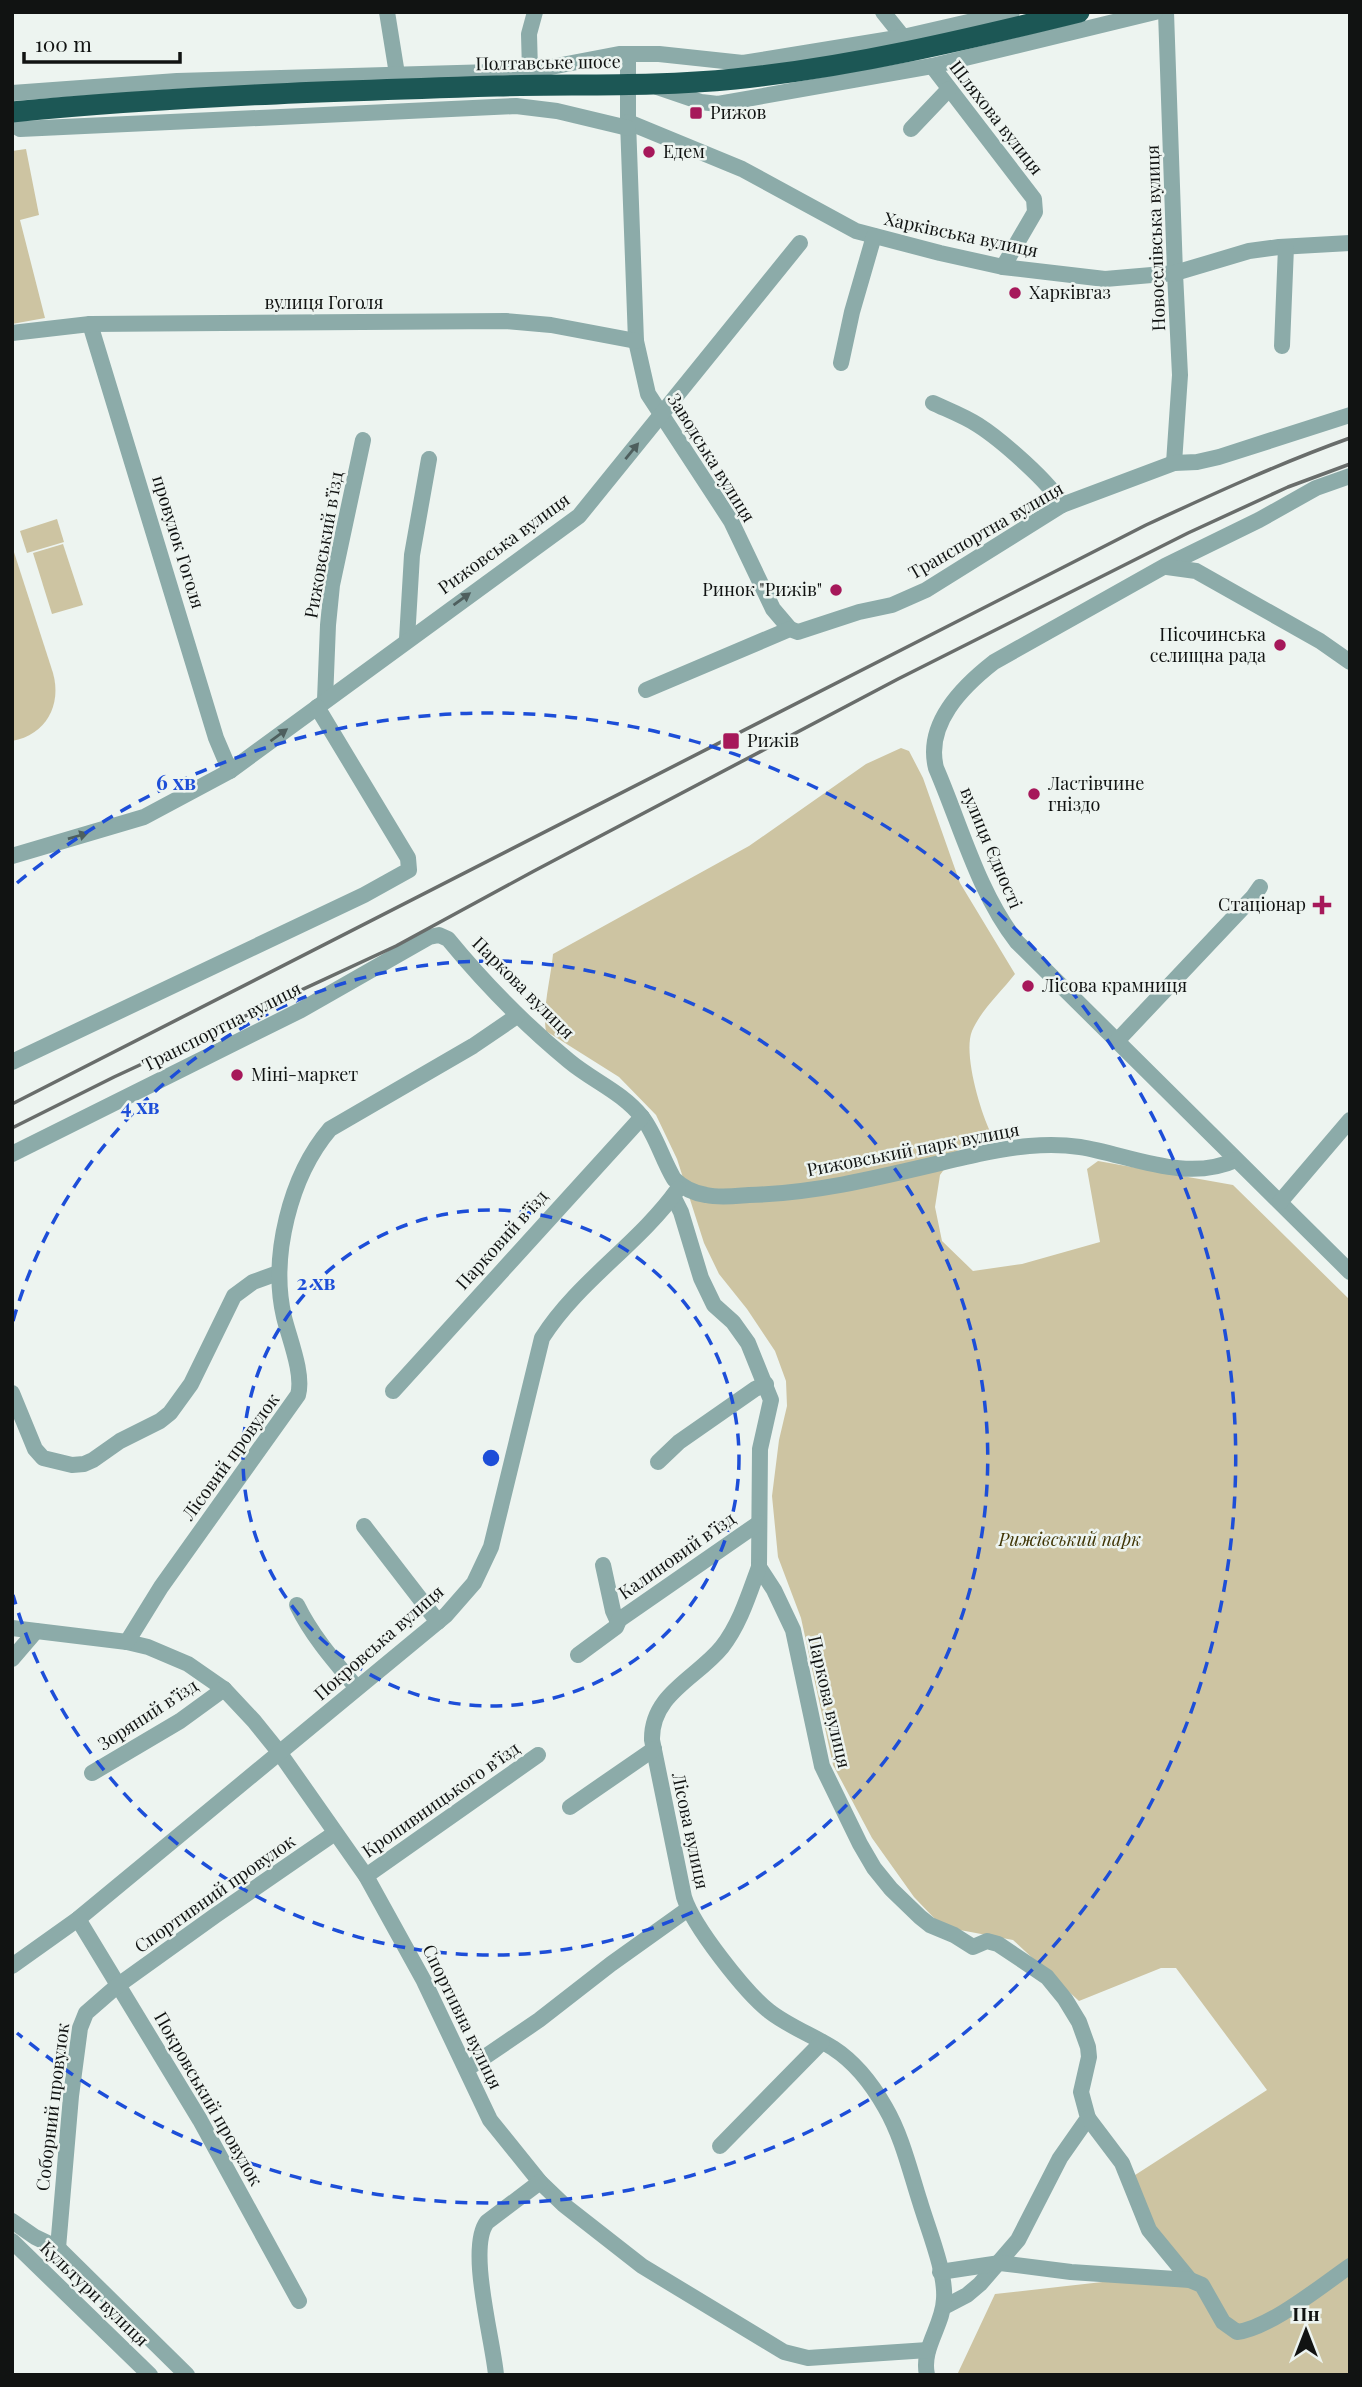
<svg xmlns="http://www.w3.org/2000/svg" width="1362" height="2387" font-family="'Playfair Display',serif">
  <style>
    .green { fill: #cdc4a2 }
    .lines { fill: none; stroke-linecap: round; stroke-linejoin: round }
    .minor { stroke: #8caba9; stroke-width: 16 }
    .highway { stroke: #1c5755; stroke-width: 21 }
    .rail { stroke: #696d6b; stroke-width: 3.5 }
    .oneway { fill: #4e5f5e }
    .ring { fill: none; stroke: #1d4ed8; stroke-width: 3.5; stroke-dasharray: 12 9 }
    .poi-dot { fill: #a6185a; stroke: #edf4f0; stroke-width: 2.5 }
    .labels { text-anchor: middle; stroke-width: 5; stroke-linejoin: round; paint-order: stroke }
    .street-label { font-size: 18px; fill: #111312; stroke: #edf4f0 }
    .poi-label { font-size: 18px; fill: #111312; stroke: #edf4f0; text-anchor: start }
    .park-label { font-size: 18px; font-style: italic; fill: #403607; stroke: #edf4f0 }
    .centre { fill: #1d4ed8; stroke: #edf4f0; stroke-width: 3.5 }
    .ring-label { font-size: 21px; text-anchor: middle; font-weight: bold; fill: #1d4ed8; stroke: #edf4f0; stroke-width: 5; stroke-linejoin: round; paint-order: stroke }
  </style>
  <rect width="100%" height="100%" fill="#edf4f0"/>
  <g class="green">
    <path d="M26 149 39 215 20 220 45 318 12 324V151Z"/>
    <path d="M57 519 64 542 27 553 20 531Z"/>
    <path d="M63 544 83 605 52 614 33 553Z"/>
    <path d="M12 546 53 673C62 705 46 735 12 741Z"/>
    <path d="M901 748 909 751 923 778 960 883 1015 974C1001 992 981 1010 972 1031 963 1053 980 1110 990 1131L958 1150 940 1175 935 1207 942 1241 973 1271 1022 1264 1100 1242 1087 1169 1098 1161 1233 1185 1350 1300V2375H957L995 2294 1192 2272 1152 2225 1132 2177 1267 2090 1176 1968H1161L1079 2001 1013 1940 960 1930 935 1919 914 1897 872 1838 833 1765 801 1618 778 1557 772 1496 779 1440 787 1406 786 1381 775 1351 747 1309 719 1274 704 1243 677 1159 656 1115 619 1077 546 1031C542 1010 551 977 553 954L749 846 866 764Z"/>
  </g>
  <g class="lines">
    <g class="minor">
      <path d="M387 12 397 74"/>
      <path d="M883 12 903 37"/>
      <path d="M1166 12 1175 273 1180 375 1174 463"/>
      <path d="M628 54V122L636 341 648 394 731 521 773 609 790 629"/>
      <path d="M932 66 1034 199 1035 212 1003 267"/>
      <path d="M530 71 529 34 535 12"/>
      <path d="M657 87 701 102 718 104 932 66 1155 12"/>
      <path d="M12 93 177 81 530 71 619 54H659L743 63 903 37 1012 12"/>
      <path d="M628 122 742 169 856 231 940 253 1003 267 1105 279 1175 273 1249 251 1279 247 1350 243"/>
      <path d="M12 124 20 129 516 106 557 111 628 128"/>
      <path d="M911 129 949 89"/>
      <path d="M90 324 216 738 230 771"/>
      <path d="M12 333 90 324 506 321 551 325 636 341"/>
      <path d="M1282 346 1286 247"/>
      <path d="M841 363 852 312 874 236"/>
      <path d="M933 403C948 410 964 416 978 425 1000 439 1051 483 1062 505"/>
      <path d="M1350 476 1316 488 1259 520 1165 566 994 662C962 687 925 724 936 768 961 826 978 892 1017 942L1350 1272"/>
      <path d="M1167 567 1196 571 1320 641 1350 662"/>
      <path d="M407 639 412 555 429 459"/>
      <path d="M646 690 790 629 798 632 859 612 892 605 926 590 1062 505 1174 463 1197 462 1219 457 1350 415"/>
      <path d="M325 700 328 625 332 585 363 440"/>
      <path d="M12 856 144 817 230 771 579 516 800 243"/>
      <path d="M1117 1041 1253 897 1260 887"/>
      <path d="M12 1062 364 895 409 870 408 858 317 707"/>
      <path d="M12 1154 301 1010 429 937 439 935 448 939C485 984 524 1024 569 1061 593 1081 622 1092 642 1117 656 1135 662 1159 674 1179 683 1188 693 1193 706 1195 720 1198 735 1196 749 1195 827 1193 903 1171 979 1154 1012 1147 1046 1142 1080 1147 1130 1155 1185 1183 1236 1160"/>
      <path d="M673 1196 681 1212 701 1278 714 1305 733 1322 748 1343 771 1400 760 1449 759 1567 774 1590 793 1630 822 1766 860 1844 874 1868 891 1889 920 1917 930 1925 954 1935 973 1947 987 1941 998 1944 1047 1977 1065 1999 1079 2022 1088 2047 1089 2057 1081 2092 1088 2118 1060 2158 1018 2240 980 2284 967 2295 944 2307"/>
      <path d="M1280 1202 1350 1120"/>
      <path d="M393 1391 642 1117"/>
      <path d="M12 1393 35 1449 43 1458 72 1465 84 1464 93 1460 120 1441 160 1421 170 1413 191 1384 234 1296 253 1282 278 1273"/>
      <path d="M658 1462 679 1442 755 1389 766 1384"/>
      <path d="M364 1526 438 1622"/>
      <path d="M603 1565 613 1611 618 1622"/>
      <path d="M759 1567C749 1594 740 1624 722 1647 697 1678 651 1694 652 1740L684 1897C693 1926 745 1992 769 2011 788 2026 812 2035 833 2048 856 2063 872 2084 885 2107 902 2136 910 2171 920 2202 928 2229 946 2272 944 2299 943 2326 921 2348 927 2375"/>
      <path d="M297 1605C312 1636 335 1662 357 1688"/>
      <path d="M12 1628 127 1642 148 1647 188 1664 224 1689 254 1721 279 1752 366 1876 424 1981 490 2120 540 2182 564 2205 642 2266 784 2352 808 2358 928 2350"/>
      <path d="M127 1642 161 1587 298 1395C304 1374 289 1338 284 1317 270 1257 290 1176 330 1129L473 1046 517 1016"/>
      <path d="M578 1655 616 1627 619 1620 759 1523"/>
      <path d="M12 1659 36 1631"/>
      <path d="M92 1773 180 1721 224 1689"/>
      <path d="M570 1807 654 1749"/>
      <path d="M366 1876 538 1755"/>
      <path d="M78 1919 200 2120 299 2301"/>
      <path d="M12 1966 78 1919 446 1615 474 1583 491 1547 542 1338C578 1281 639 1244 678 1189"/>
      <path d="M467 2069 539 2020 611 1964 688 1909"/>
      <path d="M1088 2118 1122 2163 1149 2230 1190 2280"/>
      <path d="M720 2146 822 2042"/>
      <path d="M12 2221 35 2237 58 2248 187 2375"/>
      <path d="M12 2241 150 2375"/>
      <path d="M58 2248 71 2096 80 2028 86 2013 117 1986 216 1915 335 1833"/>
      <path d="M940 2272 1000 2263 1071 2272 1190 2280 1202 2285 1223 2322 1237 2332C1270 2328 1321 2286 1350 2266"/>
      <path d="M496 2375C493 2340 467 2248 487 2222L540 2182"/>
    </g>
    <path class="highway" d="M12 112C174 96 335 91 497 86 577 84 655 87 735 79 851 67 965 40 1079 12"/>
    <g class="rail">
      <path d="M12 1104 1146 525C1213 494 1280 463 1350 438"/>
      <path d="M12 1128 114 1077 396 946 534 871 898 679 1188 533 1288 487 1350 464"/>
    </g>
  </g>
  <defs><path id="oneway-solid" d="M-6-.8H1V-3.2L6.5 0L1 3.2V.8H-6Z" transform="scale(1.75)"/></defs>
  <g class="oneway">
    <use href="#oneway-solid" transform="translate(632 451) rotate(-51)"/>
    <use href="#oneway-solid" transform="translate(462 599) rotate(-36)"/>
    <use href="#oneway-solid" transform="translate(279 735) rotate(-36)"/>
    <use href="#oneway-solid" transform="translate(78 836) rotate(-16)"/>
  </g>
  <g class="ring">
    <circle cx="491" cy="1458" r="248"/>
    <path d="M13 1321A497 497 0 1 1 13 1595"/>
    <path d="M17 883A745 745 0 1 1 17 2033"/>
  </g>
  <g class="poi-dot">
    <rect x="689" y="106" width="14" height="14" rx="3.5"/>
    <circle cx="649" cy="152" r="7"/>
    <circle cx="1015" cy="293" r="7"/>
    <circle cx="836" cy="590" r="7"/>
    <circle cx="1280" cy="645" r="7"/>
    <rect x="722" y="732" width="18" height="18" rx="3.5"/>
    <circle cx="1034" cy="794" r="7"/>
    <path d="M1318.5 894.5h7v7h7v7h-7v7h-7v-7h-7v-7h7z"/>
    <circle cx="1028" cy="986" r="7"/>
    <circle cx="237" cy="1075" r="7"/>
  </g>
  <g class="labels">
    <g class="street-label">
      <text transform="translate(548 63) rotate(-1)" y="6">Полтавське шосе</text>
      <text transform="translate(996 118) rotate(52)" y="6">Шляхова вулиця</text>
      <text transform="translate(961 235) rotate(12)" y="6">Харківська вулиця</text>
      <text transform="translate(1156 238) rotate(-92)" y="6">Новоселівська вулиця</text>
      <text x="324" y="309">вулиця Гоголя</text>
      <text transform="translate(711 458) rotate(58)" y="6">Заводська вулиця</text>
      <text transform="translate(986 531) rotate(-30)" y="6">Транспортна вулиця</text>
      <text transform="translate(178 542) rotate(73)" y="6">провулок Гоголя</text>
      <text transform="translate(504 544) rotate(-36)" y="6">Рижовська вулиця</text>
      <text transform="translate(324 545) rotate(-80)" y="6">Рижовський в’їзд</text>
      <text transform="translate(991 848) rotate(67)" y="6">вулиця Єдності</text>
      <text transform="translate(523 988) rotate(45)" y="6">Паркова вулиця</text>
      <text transform="translate(222 1027) rotate(-27)" y="6">Транспортна вулиця</text>
      <text transform="translate(913 1150) rotate(-11)" y="6">Рижовський парк вулиця</text>
      <text transform="translate(502 1240) rotate(-48)" y="6">Парковий в’їзд</text>
      <text transform="translate(231 1457) rotate(-54)" y="6">Лісовий провулок</text>
      <text transform="translate(677 1556) rotate(-35)" y="6">Калиновий в’їзд</text>
      <text transform="translate(379 1643) rotate(-41)" y="6">Покровська вулиця</text>
      <text transform="translate(829 1702) rotate(77)" y="6">Паркова вулиця</text>
      <text transform="translate(148 1715) rotate(-33)" y="6">Зоряний в’їзд</text>
      <text transform="translate(441 1800) rotate(-35)" y="6">Кропивницького в’їзд</text>
      <text transform="translate(690 1831) rotate(78)" y="6">Лісова вулиця</text>
      <text transform="translate(215 1894) rotate(-35)" y="6">Спортивний провулок</text>
      <text transform="translate(462 2017) rotate(64)" y="6">Спортивна вулиця</text>
      <text transform="translate(208 2099) rotate(60)" y="6">Покровський провулок</text>
      <text transform="translate(53 2107) rotate(-83)" y="6">Соборний провулок</text>
      <text transform="translate(94 2294) rotate(44)" y="6">Культури вулиця</text>
    </g>
    <g class="poi-label">
      <text x="710" y="119">Рижов</text>
      <text x="663" y="158">Едем</text>
      <text x="1029" y="299">Харківгаз</text>
      <text x="822" y="596" text-anchor="end">Ринок "Рижів"</text>
      <text x="1266" y="641" text-anchor="end">Пісочинська<tspan x="1266" dy="21">селищна рада</tspan></text>
      <text x="747" y="747">Рижів</text>
      <text x="1048" y="790">Ластівчине<tspan x="1048" dy="21">гніздо</tspan></text>
      <text x="1306" y="911" text-anchor="end">Стаціонар</text>
      <text x="1042" y="992">Лісова крамниця</text>
      <text x="251" y="1081">Міні-маркет</text>
    </g>
    <g class="park-label">
      <text x="1070" y="1546">Рижівський парк</text>
    </g>
  </g>
  <circle cx="491" cy="1458" r="10" class="centre"/>
  <g class="ring-label">
    <text x="176" y="790">6 хв</text>
    <text x="140" y="1114">4 хв</text>
    <text x="316" y="1290">2 хв</text>
  </g>
  <rect width="1362" height="2387" fill="none" stroke="#111312" stroke-width="28"/>
  <g transform="translate(1306 2331)" stroke="#edf4f0" stroke-width="5" paint-order="stroke">
  <path d="M0-5L12 26L0 18L-12 26Z" fill="#111312"/>
  <text y="-10" font-size="19" font-weight="bold" text-anchor="middle" fill="#111312">Пн</text>
  </g>
  <path d="M24 52v10h156v-10" fill="none" stroke="#111312" stroke-width="3.5"/>
  <text x="35" y="52" font-size="21" fill="#111312" stroke="#edf4f0" stroke-width="5" paint-order="stroke">100 m</text>
</svg>
